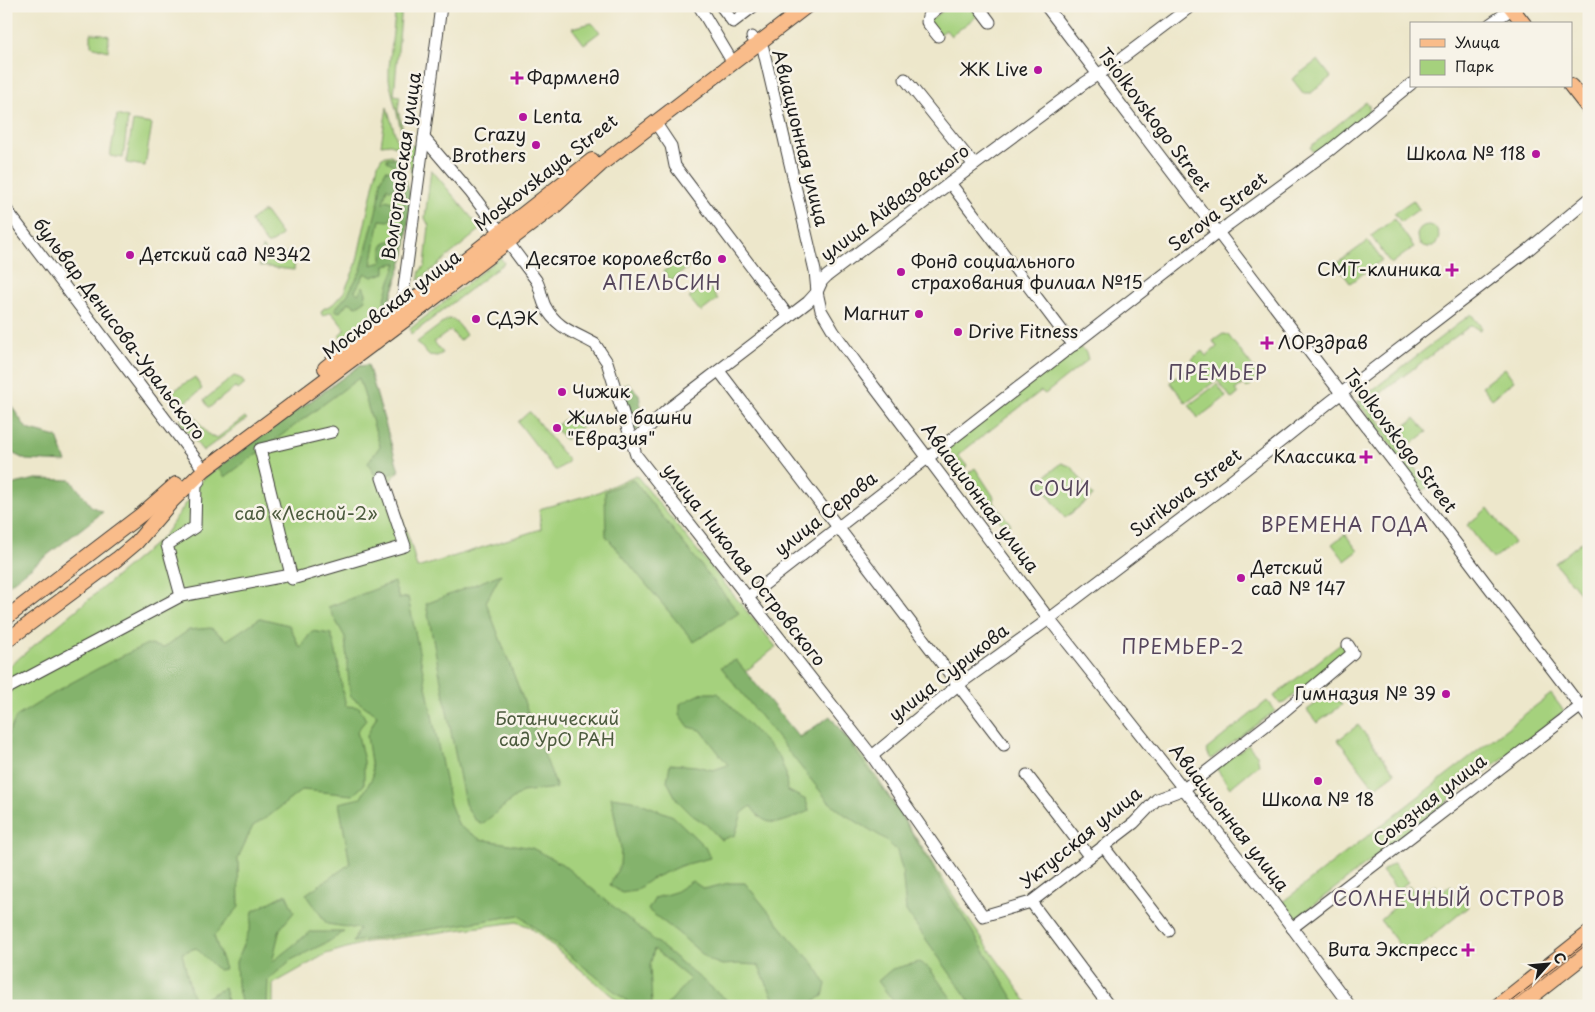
<svg xmlns="http://www.w3.org/2000/svg" width="1595" height="1012" font-family="'Playpen Sans',sans-serif">
  <style>
    .green { fill: #a5d17d; stroke: #60764c }
    .forest { fill: #84b36c; stroke: #506844 }
    .lines { fill: none; stroke-linecap: round; stroke-linejoin: round }
    .minor-casing { stroke: #3b3a36; stroke-width: 13 }
    .major-casing { stroke: #3b3a36; stroke-width: 16 }
    .minor { stroke: #fff; stroke-width: 11 }
    .major { stroke: #f9bc8a; stroke-width: 14 }
    .tram { stroke: #1c1c1c; stroke-width: 1 }
    .poi-dot { fill: #b5179e; stroke: #f7f3e8; stroke-width: 2 }
    .labels { text-anchor: middle; stroke-width: 5; stroke-linejoin: round; paint-order: stroke }
    .poi-label { font-size: 18px; fill: #1c1c1c; stroke: #f7f3e8; text-anchor: start }
    .street-label { font-size: 18px; fill: #1c1c1c; stroke: #f7f3e8 }
    .park-label { font-size: 18px; fill: #4c5b3e; stroke: #f7f3e8 }
    .neighbourhood-label { font-size: 19px; letter-spacing: 1px; fill: #56465c; stroke: #f7f3e8 }
  </style>
  <rect width="100%" height="100%" fill="#f7f3e8"/>
  <filter id="ink" filterUnits="userSpaceOnUse"><feTurbulence type="fractalNoise" baseFrequency=".02" numOctaves="2"/><feDisplacementMap in="SourceGraphic" scale="10" xChannelSelector="R" yChannelSelector="G"/><feConvolveMatrix kernelMatrix="1 2 1 2 8 2 1 2 1" color-interpolation-filters="sRGB"/></filter>
  <filter id="wash" filterUnits="userSpaceOnUse"><feTurbulence type="fractalNoise" baseFrequency=".0096" numOctaves="4" result="noise"/><feDisplacementMap in="SourceGraphic" scale="20" xChannelSelector="R" yChannelSelector="G"/><feGaussianBlur stdDeviation="1.12" result="paint"/><feColorMatrix in="noise" values="0 0 0 0 0 0 0 0 0 0 0 0 0 0 0 0 0 1.4 0 .05"/><feComposite in="paint" operator="in"/></filter>
  <g filter="url(#wash)">
    <rect width="100%" height="100%" fill="#ede7cb"/>
    <g class="green">
      <path d="M396 6H402L394 95 400 96 398 110 407 146 418 145 414 184 389 80V67Z"/>
      <path d="M949 6H971L978 15 951 36 946 30 939 35 929 21Z"/>
      <path d="M592 23 600 32 584 44 572 28Z"/>
      <path d="M91 33 103 34 109 36 108 51 91 46Z"/>
      <path d="M1318 60 1331 77 1311 93H1303L1292 79Z"/>
      <path d="M1366 102 1369 106V112L1316 155 1310 147Z"/>
      <path d="M387 107 399 147 390 144 381 145Z"/>
      <path d="M117 115 128 118 123 158 110 156Z"/>
      <path d="M133 121 152 124 145 166 126 163Z"/>
      <path d="M391 155 398 160 403 173 407 209 396 283 390 300 373 316 342 339 339 335 345 329 331 312 323 316 321 313 323 309 333 304 344 292 356 265 378 164 382 157Z"/>
      <path d="M431 169 481 229 418 281 420 271 425 265 429 226 425 218Z"/>
      <path d="M1413 200 1419 209 1401 222 1394 213Z"/>
      <path d="M262 212H265L281 234V236L270 244H267L251 222 252 219Z"/>
      <path d="M1394 219 1414 247 1391 264 1371 236Z"/>
      <circle cx="1428" cy="236" r="11"/>
      <path d="M1368 241 1382 260 1350 283 1336 264Z"/>
      <path d="M262 247 274 260H279L289 251 295 260 294 270 260 266Z"/>
      <path d="M500 257 504 263 411 335 410 329Z"/>
      <path d="M682 257 689 267 671 281 664 271Z"/>
      <path d="M707 284 718 299 701 312 689 298Z"/>
      <path d="M1471 314 1482 328 1479 330 1471 325 1377 396 1366 395Z"/>
      <path d="M448 319C457 319 461 328 466 335L459 341 451 330 434 342 443 353 437 356 428 355 417 342Z"/>
      <path d="M1223 334 1228 335 1258 374 1259 378 1247 388 1243 384 1235 390 1238 394 1232 399 1217 380 1186 403 1170 382 1189 368 1193 358 1202 351 1206 356 1217 347 1213 341Z"/>
      <path d="M1078 346 1086 352 1088 360 1045 394 1041 391 958 455 967 466 963 469 947 449Z"/>
      <path d="M368 365 399 471 390 481 412 548 417 568 541 529 539 509 596 493 636 475 776 647 745 672 797 738 830 717 866 761 973 926 1030 1006H624L530 927 517 922 367 942 326 954 273 984V1006H6V669L163 537 203 479 359 366Z"/>
      <path d="M1505 368 1514 381 1492 399 1482 386Z"/>
      <path d="M234 376 240 378 245 384 238 390 235 387 209 408 204 400Z"/>
      <path d="M195 377 202 389 177 409 167 395Z"/>
      <path d="M1217 384 1226 397 1198 418 1189 405Z"/>
      <path d="M1361 400 1366 403 1429 487 1424 490 1421 489 1406 472 1391 445 1358 403V401Z"/>
      <path d="M576 410 586 423 565 440 555 427Z"/>
      <path d="M529 412H530L568 460V462L557 470H555L518 422Z"/>
      <path d="M188 413H193C199 422 206 437 217 438L245 417 247 419 203 451 182 425 181 419Z"/>
      <path d="M1415 418 1427 432 1409 446 1398 432Z"/>
      <path d="M1062 463 1072 467 1093 496 1065 518 1040 484V480Z"/>
      <path d="M975 468 994 497 993 501 1011 525 1006 529 966 475Z"/>
      <path d="M1488 508 1514 543 1493 559 1467 525Z"/>
      <path d="M1345 534 1358 551 1345 561 1332 544Z"/>
      <path d="M1589 536V600L1587 602 1555 563Z"/>
      <path d="M1342 643 1347 651 1344 656 1284 703 1280 704 1274 696Z"/>
      <path d="M1332 692 1342 705 1317 723 1307 710Z"/>
      <path d="M1551 694 1564 711 1294 920 1281 903Z"/>
      <path d="M1267 701 1275 711 1211 759 1206 750Z"/>
      <path d="M1358 725 1395 773 1375 788 1338 740Z"/>
      <path d="M1248 745 1257 755 1259 764 1230 788 1216 768Z"/>
      <path d="M1394 863 1408 882 1397 890 1382 871Z"/>
      <path d="M1435 885 1441 893 1451 885 1468 907 1408 956 1380 920 1398 904 1400 892 1409 886 1415 893 1423 888 1426 891Z"/>
    </g>
    <g class="forest">
      <path d="M387 158H400L411 198 405 254 388 304 383 306 390 281 397 263 385 265V273L372 277 365 273 355 291 358 294 363 286 366 293 365 301 357 306 348 302 340 312 334 310 348 294 361 270 379 200 381 180 386 170 394 171 400 184 390 190 387 187 383 204 387 200 400 206 389 221 380 220 371 265 382 262V247L387 241 398 242 400 245C402 226 409 183 397 168 395 165 390 163 387 161Z"/>
      <path d="M368 365 399 471 377 479 368 463 380 446 359 378 225 477 218 468 359 366Z"/>
      <path d="M628 383 639 394 642 416 639 424 640 430 635 431 629 425 619 388Z"/>
      <path d="M6 398 27 429 57 437 66 462 26 460 6 450Z"/>
      <path d="M36 479 71 480 91 506 103 512 6 587V486Z"/>
      <path d="M633 480 739 613 694 642 606 536 605 491Z"/>
      <path d="M501 574 486 602 557 788 522 792 482 824 474 819 465 804 426 604Z"/>
      <path d="M394 582 399 599 408 597 450 804 459 826 480 839 532 848 562 864 734 1006H666L690 979 654 949 650 966 652 1005 633 1006 519 915 353 942 359 929 327 924 306 894 350 864 339 803 361 798 373 776 367 736 377 715 350 696 345 637 328 607Z"/>
      <path d="M260 618 289 625 300 648 312 631 331 634C339 657 340 682 346 706L359 707 366 720 357 731 364 761V785L353 795 302 790 269 816 253 826 238 858 239 907 214 936 225 969 218 970 196 948 182 953 191 991 196 1003 224 988 227 1001 221 1006H6V739L16 717 69 684 112 661 147 644 163 648 189 630 211 628 227 640Z"/>
      <path d="M736 660 800 738 830 716 893 803 1018 1006H973L906 911 902 869 897 851 885 839 844 814 828 801 721 667Z"/>
      <path d="M703 693H718L779 756 786 774 787 790 806 800 809 811C786 821 767 833 751 806L742 813 735 835 721 840 707 825 692 815 677 800 667 781 670 764 696 766 713 770 728 765 701 730 689 727 680 714V704Z"/>
      <path d="M611 797 633 800 673 816 705 847 710 858 680 866 651 879 635 891 622 893 610 885 620 865 621 849Z"/>
      <path d="M692 881 704 889 729 883H745L791 939 814 964 826 984 823 996 805 1006H777L758 965 739 964 722 965 709 960 677 932 648 910 655 898 675 892Z"/>
      <path d="M286 894 294 912 280 929 272 962 310 932H344L328 942 291 960 268 980 267 1006H242L237 984 236 962 250 928 253 911Z"/>
      <path d="M919 962 929 968 957 1006H897L878 981 892 969Z"/>
    </g>
  </g>
  <g filter="url(#ink)">
    <g class="lines">
      <g class="minor-casing">
        <g id="minor">
          <path d="M699 6 733 63"/>
          <path d="M721 6 733 22 754 6"/>
          <path d="M978 6 990 22"/>
          <path d="M1046 6C1182 187 1321 366 1458 546 1501 604 1546 660 1589 718"/>
          <path d="M1490 24 1516 6"/>
          <path d="M938 36 927 22 928 16 940 6"/>
          <path d="M752 37 757 44 763 48 815 271 817 292 821 310 834 332 857 364 1049 619 1270 898 1350 1006"/>
          <path d="M905 79 974 165"/>
          <path d="M655 122 671 146 675 166 789 317"/>
          <path d="M424 138 471 193 536 280C541 288 541 298 545 306 556 328 575 333 595 344L607 362 636 455 872 756 983 916 1031 902 1134 823 1157 799 1184 789 1282 713 1353 653 1348 645"/>
          <path d="M950 183 1063 332 1074 345"/>
          <path d="M6 209 204 470"/>
          <path d="M392 314 403 295 424 138 441 6"/>
          <path d="M719 371 1004 745"/>
          <path d="M332 432 260 449 292 579 405 546 382 478"/>
          <path d="M631 438 638 437 667 410 808 302 817 292 822 281 827 276 950 183 1086 82 1110 67 1191 6"/>
          <path d="M181 596 167 545 195 527 196 484 199 481 195 477"/>
          <path d="M747 598 1229 224 1330 150 1411 84"/>
          <path d="M6 689 181 596 291 575"/>
          <path d="M872 756 958 685 1049 619 1226 485 1330 402 1528 250 1589 199"/>
          <path d="M1027 775 1089 856"/>
          <path d="M1103 846 1169 931"/>
          <path d="M1031 902 1109 1006"/>
          <path d="M1292 928 1589 700"/>
        </g>
      </g>
      <g class="major-casing">
        <g id="major">
          <path d="M1510 6 1524 24"/>
          <path d="M1571 86 1589 109"/>
          <path d="M325 368 380 324 420 295 592 160"/>
          <path d="M6 618 142 514 176 484"/>
          <path d="M6 641 117 559 136 543 172 501 204 470 409 317 555 206 600 165 807 6"/>
          <path d="M1497 1006 1589 933"/>
          <path d="M1520 1006 1589 952"/>
        </g>
      </g>
      <use href="#minor" class="minor"/>
      <use href="#major" class="major"/>
      <path class="tram" d="M1505 1006 1589 940"/>
    </g>
  </g>
  <g class="poi-dot">
    <circle cx="1038" cy="70" r="5"/>
    <path d="M514.5 70.5h5v5h5v5h-5v5h-5v-5h-5v-5h5z"/>
    <circle cx="523" cy="117" r="5"/>
    <circle cx="536" cy="145" r="5"/>
    <circle cx="1536" cy="154" r="5"/>
    <circle cx="130" cy="255" r="5"/>
    <circle cx="722" cy="259" r="5"/>
    <path d="M1449.5 262.5h5v5h5v5h-5v5h-5v-5h-5v-5h5z"/>
    <circle cx="901" cy="272" r="5"/>
    <circle cx="919" cy="314" r="5"/>
    <circle cx="476" cy="319" r="5"/>
    <circle cx="958" cy="332" r="5"/>
    <path d="M1264.5 335.5h5v5h5v5h-5v5h-5v-5h-5v-5h5z"/>
    <circle cx="562" cy="392" r="5"/>
    <circle cx="557" cy="428" r="5"/>
    <path d="M1363.5 449.5h5v5h5v5h-5v5h-5v-5h-5v-5h5z"/>
    <circle cx="1241" cy="578" r="5"/>
    <circle cx="1446" cy="694" r="5"/>
    <circle cx="1318" cy="781" r="5"/>
    <path d="M1465.5 942.5h5v5h5v5h-5v5h-5v-5h-5v-5h5z"/>
  </g>
  <g class="labels">
    <g class="poi-label">
      <text x="1028" y="76" text-anchor="end">ЖК Live</text>
      <text x="527" y="84">Фармленд</text>
      <text x="533" y="123">Lenta</text>
      <text x="526" y="141" text-anchor="end">Crazy<tspan x="526" dy="21">Brothers</tspan></text>
      <text x="1526" y="160" text-anchor="end">Школа № 118</text>
      <text x="140" y="261">Детский сад №342</text>
      <text x="712" y="265" text-anchor="end">Десятое королевство</text>
      <text x="911" y="268">Фонд социального<tspan x="911" dy="21">страхования филиал №15</tspan></text>
      <text x="1441" y="276" text-anchor="end">СМТ-клиника</text>
      <text x="909" y="320" text-anchor="end">Магнит</text>
      <text x="486" y="325">СДЭК</text>
      <text x="968" y="338">Drive Fitness</text>
      <text x="1278" y="349">ЛОРздрав</text>
      <text x="572" y="398">Чижик</text>
      <text x="567" y="424">Жилые башни<tspan x="567" dy="21">"Евразия"</tspan></text>
      <text x="1356" y="463" text-anchor="end">Классика</text>
      <text x="1251" y="574">Детский<tspan x="1251" dy="21">сад № 147</tspan></text>
      <text x="1436" y="700" text-anchor="end">Гимназия № 39</text>
      <text x="1318" y="806" text-anchor="middle">Школа № 18</text>
      <text x="1458" y="956" text-anchor="end">Вита Экспресс</text>
    </g>
    <g class="street-label">
      <text transform="translate(1154 120) rotate(53)" y="6">Tsiolkovskogo Street</text>
      <text transform="translate(800 138) rotate(76)" y="6">Авиационная улица</text>
      <text transform="translate(402 166) rotate(-82)" y="6">Волгоградская улица</text>
      <text transform="translate(546 173) rotate(-38)" y="6">Moskovskaya Street</text>
      <text transform="translate(895 203) rotate(-37)" y="6">улица Айвазовского</text>
      <text transform="translate(1218 212) rotate(-37)" y="6">Serova Street</text>
      <text transform="translate(392 305) rotate(-37)" y="6">Московская улица</text>
      <text transform="translate(119 329) rotate(53)" y="6">бульвар Денисова-Уральского</text>
      <text transform="translate(1400 441) rotate(53)" y="6">Tsiolkovskogo Street</text>
      <text transform="translate(1186 493) rotate(-37)" y="6">Surikova Street</text>
      <text transform="translate(980 498) rotate(53)" y="6">Авиационная улица</text>
      <text transform="translate(826 514) rotate(-38)" y="6">улица Серова</text>
      <text transform="translate(744 565) rotate(52)" y="6">улица Николая Островского</text>
      <text transform="translate(949 673) rotate(-38)" y="6">улица Сурикова</text>
      <text transform="translate(1430 801) rotate(-38)" y="6">Союзная улица</text>
      <text transform="translate(1229 818) rotate(52)" y="6">Авиационная улица</text>
      <text transform="translate(1081 838) rotate(-39)" y="6">Уктусская улица</text>
    </g>
    <g class="park-label">
      <text x="306" y="520">сад «Лесной-2»</text>
      <text x="557" y="725">Ботанический<tspan x="557" dy="21">сад УрО РАН</tspan></text>
    </g>
    <g class="neighbourhood-label">
      <text x="662" y="290">АПЕЛЬСИН</text>
      <text x="1218" y="380">ПРЕМЬЕР</text>
      <text x="1060" y="496">СОЧИ</text>
      <text x="1345" y="532">ВРЕМЕНА ГОДА</text>
      <text x="1183" y="654">ПРЕМЬЕР-2</text>
      <text x="1449" y="906">СОЛНЕЧНЫЙ ОСТРОВ</text>
    </g>
  </g>
  <rect width="1595" height="1012" fill="none" stroke="#f7f3e8" stroke-width="25"/>
  <rect x="1410" y="22" width="162" height="65" fill="#f7f3e8" stroke="#9f9d96"/>
  <rect x="1420" y="39" width="25" height="8" fill="#f9bc8a" stroke="#9f9d96"/>
  <text x="1455" y="48" font-size="15" fill="#1c1c1c">Улица</text>
  <rect x="1420" y="60" width="25" height="15" fill="#a5d17d" stroke="#9f9d96"/>
  <text x="1455" y="72" font-size="15" fill="#1c1c1c">Парк</text>
  <g transform="translate(1548 964) rotate(63)" stroke="#f7f3e8" stroke-width="4" paint-order="stroke">
  <path d="M0-4L9 19L0 12L-9 19Z" fill="#1c1c1c"/>
  <text y="-8" font-size="14" font-weight="bold" text-anchor="middle" fill="#1c1c1c">С</text>
  </g>
</svg>
